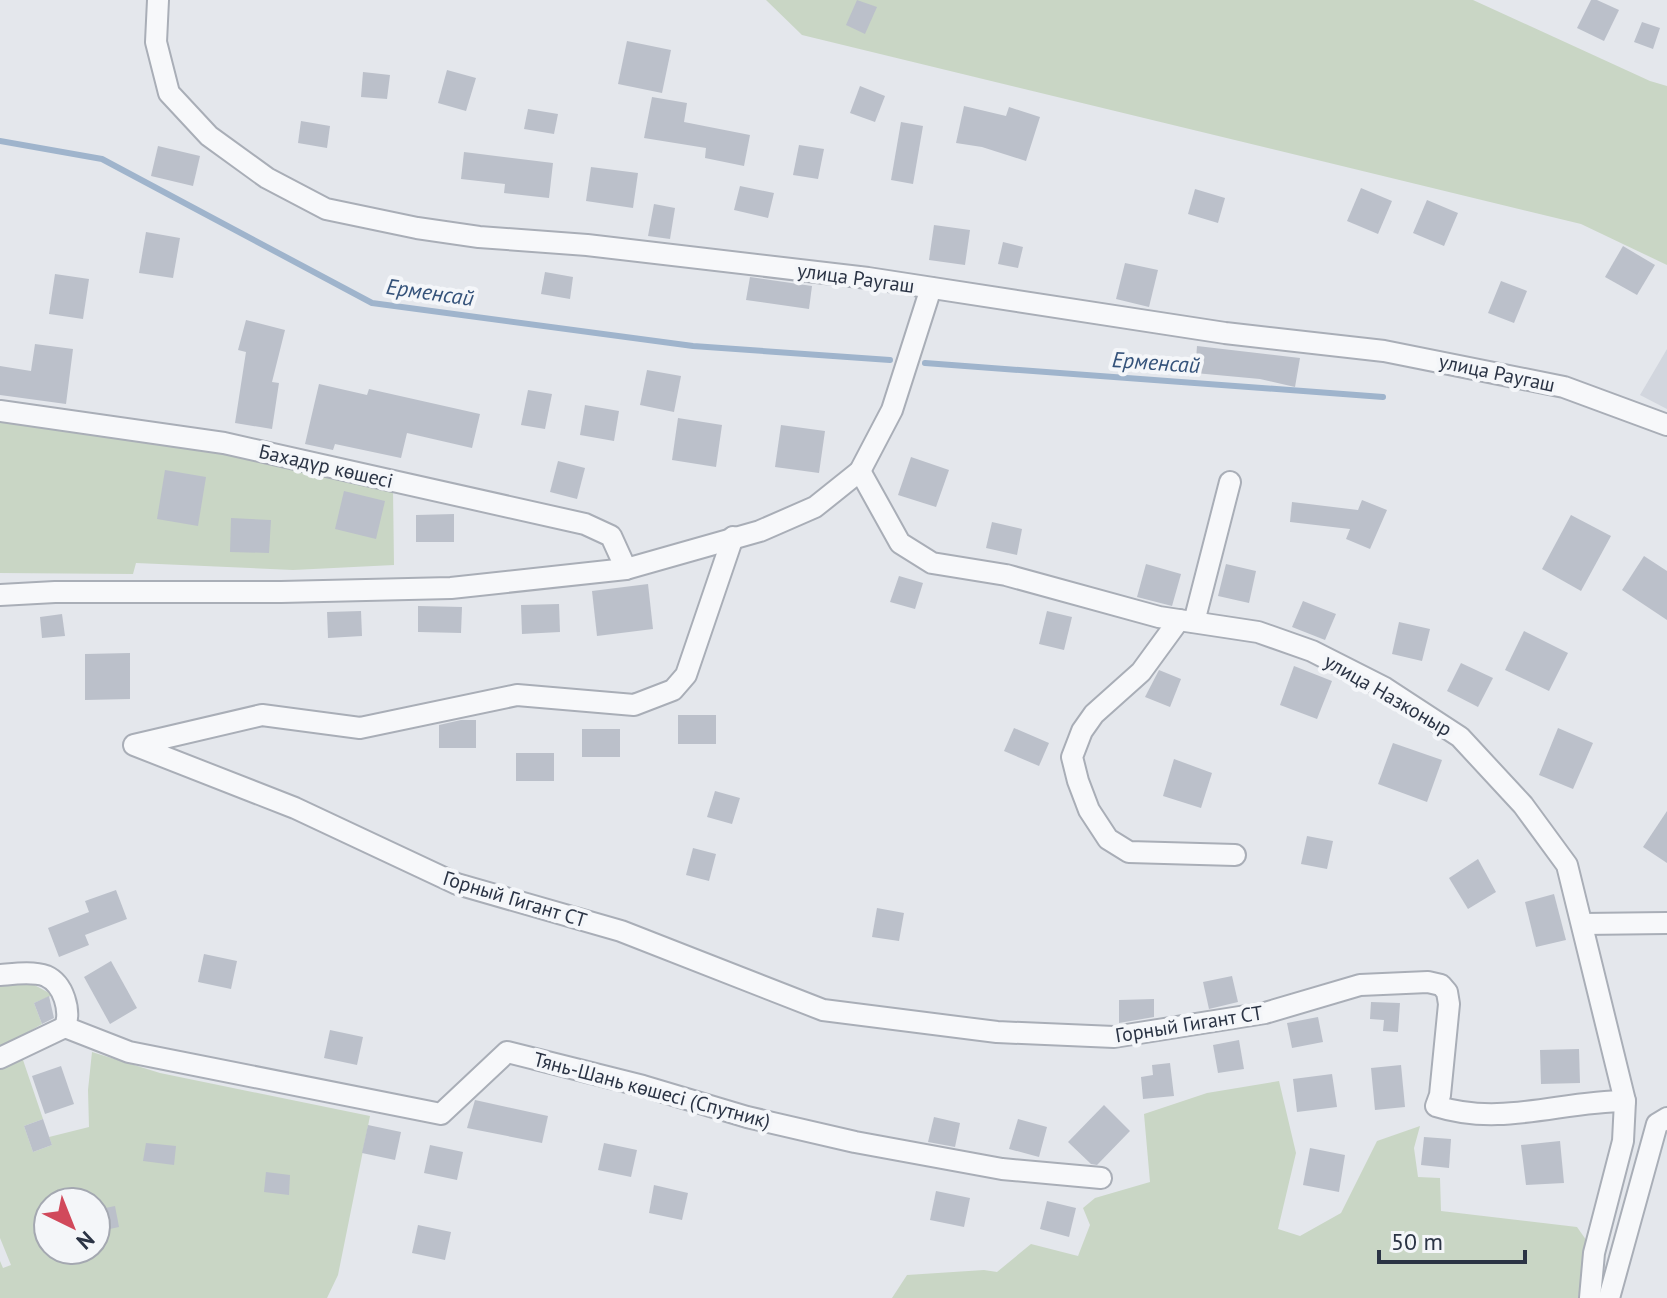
<svg xmlns="http://www.w3.org/2000/svg" width="1667" height="1298" font-family="'PT Sans',sans-serif">
  <style>
    .built { fill: #d2d6de }
    .green { fill: #c9d6c5; fill-rule: evenodd }
    .lines { fill: none; stroke-linecap: round; stroke-linejoin: round }
    .stream { stroke: #9fb4cc; stroke-width: 6 }
    .building { fill: #bbc0ca }
    .minor-casing { stroke: #a9aeb7; stroke-width: 24 }
    .minor { stroke: #f7f8fa; stroke-width: 20 }
    .labels { text-anchor: middle; stroke-width: 8; stroke-linejoin: round; paint-order: stroke }
    .street-label { font-size: 20px; fill: #2b3445; stroke: #f4f6f9 }
    .water-label { font-size: 22px; font-style: italic; fill: #34527a; stroke: #f4f6f9 }
  </style>
  <rect width="100%" height="100%" fill="#e4e7ec"/>
  <path class="built" d="M1667 349V409L1640 395Z"/>
  <g class="green">
    <path d="M766 0H1473L1650 81 1667 86V265L1581 224 802 35Z"/>
    <path d="M0 416 229 452 393 489 394 565 293 570 136 563 133 574 0 573Z"/>
    <path d="M25 980 53 995 34 1003 42 1024 0 1048V982Z"/>
    <path d="M92 1052 160 1073 370 1116 338 1275 327 1298H0V1261L3 1268 11 1265 0 1238V1067L22 1057 43 1119 24 1126 33 1152 52 1145 49 1137 89 1127 88 1090ZM48 1202H96V1250H48Z"/>
    <path d="M1279 1081 1296 1153 1278 1229 1300 1236 1341 1213 1377 1141 1420 1126 1414 1148 1418 1177 1440 1178 1441 1211 1577 1227 1589 1244 1578 1298H892L907 1275 984 1270 997 1272 1031 1244 1078 1256 1090 1225 1083 1208 1095 1198 1150 1182 1144 1114 1207 1093Z"/>
  </g>
  <g class="lines">
    <g class="stream">
      <path d="M0 141 102 159 372 303 693 346 890 360"/>
      <path d="M925 363 1383 397"/>
    </g>
  </g>
  <g class="building">
    <path d="M857 0 877 7 865 34 846 25Z"/>
    <path d="M1591 0H1597L1619 10 1604 41 1577 28Z"/>
    <path d="M1642 22 1660 28 1653 49 1634 42Z"/>
    <path d="M627 41 671 50 662 93 618 84Z"/>
    <path d="M447 70 476 78 466 111 438 103Z"/>
    <path d="M363 72 390 75 387 99 361 97Z"/>
    <path d="M860 86 885 96 875 122 850 113Z"/>
    <path d="M652 97 687 103 684 122 750 135 744 166 705 158 706 148 644 138Z"/>
    <path d="M964 106 1006 116 1009 107 1040 117 1026 161 982 147 956 143Z"/>
    <path d="M528 109 558 114 554 134 524 129Z"/>
    <path d="M301 121 330 126 327 148 298 143Z"/>
    <path d="M901 122 923 126 913 184 891 180Z"/>
    <path d="M799 145 824 149 818 179 793 175Z"/>
    <path d="M158 146 200 156 193 186 151 176Z"/>
    <path d="M464 152 553 163 549 198 504 193 505 184 461 179Z"/>
    <path d="M591 167 638 173 633 208 586 201Z"/>
    <path d="M740 186 774 193 768 218 734 210Z"/>
    <path d="M1361 188 1392 201 1378 234 1347 221Z"/>
    <path d="M1195 189 1225 198 1218 223 1188 214Z"/>
    <path d="M1427 200 1458 213 1444 246 1413 233Z"/>
    <path d="M654 204 675 208 670 239 648 236Z"/>
    <path d="M934 225 970 230 965 265 929 260Z"/>
    <path d="M146 232 180 238 173 278 139 273Z"/>
    <path d="M1003 242 1023 247 1018 268 998 264Z"/>
    <path d="M1623 246 1655 265 1637 295 1605 277Z"/>
    <path d="M1125 263 1158 270 1149 307 1116 299Z"/>
    <path d="M545 272 573 277 570 299 541 294Z"/>
    <path d="M55 274 89 279 83 319 49 314Z"/>
    <path d="M750 277 812 286 809 309 746 300Z"/>
    <path d="M1501 281 1527 291 1514 323 1488 313Z"/>
    <path d="M246 320 285 330 272 382 279 383 272 429 235 423 246 352 238 350Z"/>
    <path d="M35 344 73 349 66 404 0 395V366L31 371Z"/>
    <path d="M1197 346 1300 358 1295 387 1260 379 1195 373Z"/>
    <path d="M647 370 681 376 674 412 640 405Z"/>
    <path d="M319 384 367 395 369 389 480 414 472 448 407 433 401 458 335 444 333 450 305 444Z"/>
    <path d="M528 390 552 394 545 429 521 425Z"/>
    <path d="M585 405 619 411 614 441 580 435Z"/>
    <path d="M678 418 722 425 716 467 672 460Z"/>
    <path d="M781 425 825 431 819 473 775 467Z"/>
    <path d="M911 457 949 470 936 507 898 495Z"/>
    <path d="M558 461 585 468 577 499 550 492Z"/>
    <path d="M165 470 206 477 198 526 157 519Z"/>
    <path d="M344 491 385 501 376 539 335 529Z"/>
    <path d="M1362 500 1387 510 1370 549 1346 539 1350 529 1290 522 1292 502 1358 510Z"/>
    <path d="M454 514V542H416V515Z"/>
    <path d="M1571 515 1611 536 1581 591 1542 569Z"/>
    <path d="M231 518 271 520 269 553 230 552Z"/>
    <path d="M992 522 1022 529 1017 555 986 548Z"/>
    <path d="M1644 556 1667 571V620L1622 590Z"/>
    <path d="M1146 564 1181 574 1172 606 1137 597Z"/>
    <path d="M1226 564 1256 571 1249 603 1218 596Z"/>
    <path d="M899 576 923 583 915 609 890 602Z"/>
    <path d="M648 584 653 629 597 636 592 591Z"/>
    <path d="M1303 601 1336 614 1325 640 1292 627Z"/>
    <path d="M559 604 560 632 522 634 521 605Z"/>
    <path d="M418 606 462 607 461 633 418 632Z"/>
    <path d="M361 611 362 636 328 638 327 612Z"/>
    <path d="M1047 611 1072 617 1064 650 1039 644Z"/>
    <path d="M62 614 65 636 42 638 40 617Z"/>
    <path d="M1399 622 1430 629 1422 661 1392 654Z"/>
    <path d="M1524 631 1568 653 1549 691 1505 670Z"/>
    <path d="M130 653V699L85 700V654Z"/>
    <path d="M1461 663 1493 678 1478 707 1447 691Z"/>
    <path d="M1294 666 1332 681 1317 719 1280 705Z"/>
    <path d="M1159 670 1181 679 1170 707 1145 697Z"/>
    <rect x="678" y="715" width="38" height="29"/>
    <path d="M461 720H476V748H439V725Z"/>
    <path d="M1014 728 1049 743 1039 766 1004 751Z"/>
    <path d="M1558 728 1593 743 1573 789 1539 775Z"/>
    <rect x="582" y="729" width="38" height="28"/>
    <path d="M1393 743 1442 760 1427 802 1378 784Z"/>
    <rect x="516" y="753" width="38" height="28"/>
    <path d="M1174 759 1212 773 1201 808 1163 796Z"/>
    <path d="M715 791 740 798 732 824 707 817Z"/>
    <path d="M1667 811V863L1643 847Z"/>
    <path d="M1307 836 1333 841 1327 869 1301 864Z"/>
    <path d="M693 848 716 854 709 881 686 875Z"/>
    <path d="M1478 859 1496 892 1468 909 1449 878Z"/>
    <path d="M116 890 127 919 85 935 89 945 59 957 48 928 89 912 85 901Z"/>
    <path d="M1554 894 1566 940 1536 947 1525 902Z"/>
    <path d="M877 908 904 913 899 941 872 937Z"/>
    <path d="M204 954 237 961 231 989 198 982Z"/>
    <path d="M111 961 137 1008 110 1024 84 977Z"/>
    <path d="M1232 976 1238 1002 1209 1009 1203 982Z"/>
    <path d="M49 996 54 1018 42 1024 34 1003Z"/>
    <path d="M1154 999V1017L1119 1023V1000Z"/>
    <path d="M1371 1002 1400 1003 1398 1032 1383 1031 1384 1020 1370 1019Z"/>
    <path d="M1318 1017 1323 1042 1292 1048 1287 1023Z"/>
    <path d="M330 1030 363 1037 357 1065 324 1058Z"/>
    <path d="M1239 1040 1244 1069 1218 1073 1213 1045Z"/>
    <path d="M1579 1049 1580 1083 1541 1084 1540 1050Z"/>
    <path d="M1170 1063 1174 1096 1143 1099 1141 1077 1153 1075 1152 1065Z"/>
    <path d="M1401 1065 1405 1107 1375 1110 1371 1068Z"/>
    <path d="M61 1066 74 1104 45 1114 32 1076Z"/>
    <path d="M1332 1074 1337 1107 1297 1112 1293 1079Z"/>
    <path d="M475 1100 548 1116 542 1143 467 1128Z"/>
    <path d="M1104 1105 1130 1131 1097 1165 1091 1164 1068 1142Z"/>
    <path d="M934 1117 960 1123 955 1147 928 1142Z"/>
    <path d="M43 1119 52 1145 33 1152 24 1126Z"/>
    <path d="M1018 1119 1047 1127 1039 1157 1009 1149Z"/>
    <path d="M368 1125 401 1132 395 1160 362 1153Z"/>
    <path d="M1424 1137 1451 1139 1449 1168 1421 1165Z"/>
    <path d="M1560 1141 1564 1183 1526 1185 1521 1145Z"/>
    <path d="M146 1143 176 1146 174 1165 143 1161Z"/>
    <path d="M604 1143 637 1150 631 1177 598 1170Z"/>
    <path d="M430 1145 463 1152 457 1180 424 1173Z"/>
    <path d="M1310 1148 1345 1155 1339 1192 1303 1185Z"/>
    <path d="M266 1172 290 1175 289 1195 264 1192Z"/>
    <path d="M654 1185 688 1193 682 1220 649 1213Z"/>
    <path d="M936 1191 970 1198 964 1227 930 1220Z"/>
    <path d="M1047 1201 1076 1208 1069 1237 1040 1229Z"/>
    <path d="M115 1206 119 1227 96 1232V1210Z"/>
    <path d="M418 1225 451 1232 445 1260 412 1253Z"/>
  </g>
  <g class="lines">
    <g class="minor-casing">
      <g id="minor">
        <path d="M158 0 156 42 169 93 209 136 267 178 326 209 417 228 479 237 587 245 868 278 1225 333 1384 351 1564 387 1667 425"/>
        <path d="M0 411 224 443 585 524 611 536 626 569"/>
        <path d="M860 471 900 543 932 563 1006 575 1159 617 1258 632 1312 651 1385 688 1460 737 1523 805 1567 865 1625 1101 1623 1141 1594 1253 1590 1298"/>
        <path d="M733 537 686 675 673 690 634 705 517 695 360 728 262 715 134 745 295 808 457 884 621 931 823 1010 997 1032 1114 1037 1265 1013 1360 985 1428 982 1441 985 1447 992 1449 1004 1440 1095 1436 1106C1501 1127 1561 1101 1625 1101"/>
        <path d="M0 595 55 592H281L451 588 626 569 760 531 815 507 860 471 892 410 931 288"/>
        <path d="M1179 620 1141 672 1094 714 1082 731 1072 757 1078 781 1089 810 1108 839 1129 852 1235 855"/>
        <path d="M1194 622 1230 482"/>
        <path d="M1583 924 1667 923"/>
        <path d="M0 975C13 974 33 971 46 976 64 984 71 1011 65 1027"/>
        <path d="M0 1058 65 1027 129 1052 441 1114 507 1052 643 1086 747 1117 855 1142 1002 1169 1101 1178"/>
        <path d="M1609 1298 1657 1124 1667 1118"/>
      </g>
    </g>
    <use href="#minor" class="minor"/>
  </g>
  <g class="labels">
    <g class="street-label">
      <text transform="translate(856 278) rotate(8)" y="7">улица Раугаш</text>
      <text transform="translate(1497 373) rotate(12)" y="7">улица Раугаш</text>
      <text transform="translate(326 466) rotate(13)" y="7">Бахадүр көшесі</text>
      <text transform="translate(1388 695) rotate(30)" y="7">улица Назконыр</text>
      <text transform="translate(515 899) rotate(17)" y="7">Горный Гигант СТ</text>
      <text transform="translate(1189 1024) rotate(-9)" y="7">Горный Гигант СТ</text>
      <text transform="translate(652 1090) rotate(15)" y="7">Тянь-Шань көшесі (Спутник)</text>
    </g>
    <g class="water-label">
      <text transform="translate(430 292) rotate(8)" y="8">Ерменсай</text>
      <text transform="translate(1156 362) rotate(4)" y="8">Ерменсай</text>
    </g>
  </g>
  <g transform="translate(72 1226) rotate(137)"><circle r="38" fill="#f4f6f9" stroke="#a4a8b1" stroke-width="2"/>
  <path d="M0-6L14 30L0 20L-14 30Z" fill="#d1495b"/>
  <text y="-12" font-size="22" font-weight="bold" text-anchor="middle" fill="#2b3445">N</text>
  </g>
  <path d="M1379 1250v12h146v-12" fill="none" stroke="#2b3445" stroke-width="4"/>
  <text x="1391" y="1250" font-size="24" fill="#2b3445" stroke="#f4f6f9" stroke-width="6" paint-order="stroke">50 m</text>
</svg>
